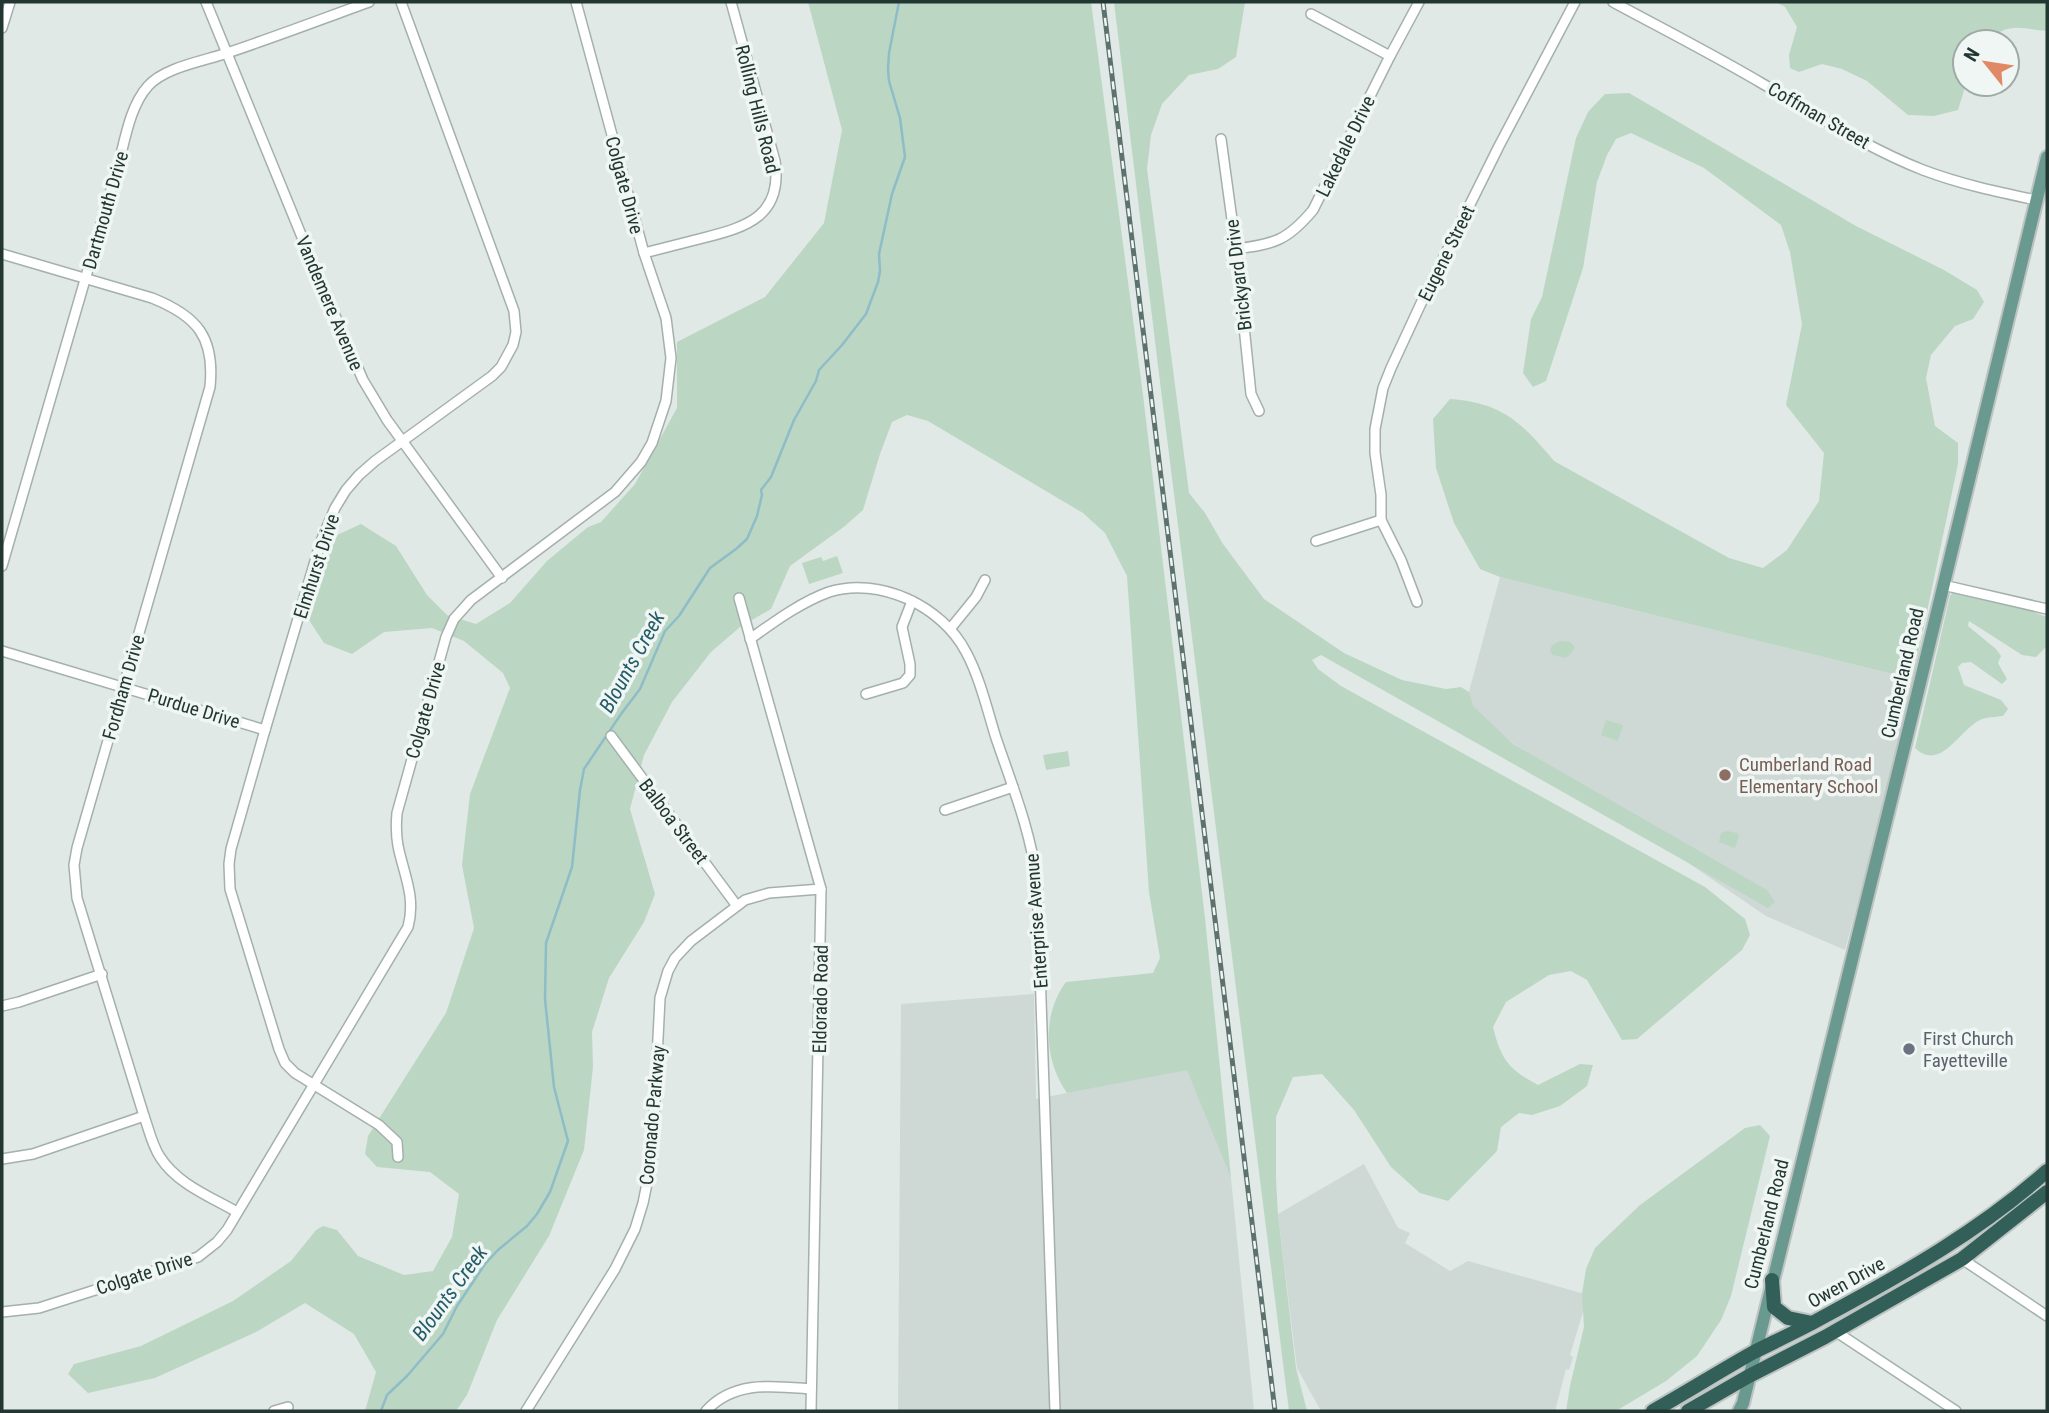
<svg xmlns="http://www.w3.org/2000/svg" width="2049" height="1413" font-family="'Roboto Condensed',sans-serif">
  <style>
    .built { fill: #ced8d4 }
    .green { fill: #bbd7c4 }
    .lines { fill: none; stroke-linecap: round; stroke-linejoin: round }
    .stream { stroke: #8ebcc7; stroke-width: 2.5 }
    .minor-casing { stroke: #a4b0ac; stroke-width: 12 }
    .major-casing { stroke: #bdc3c2; stroke-width: 16 }
    .highway-casing { stroke: #bdc3c2; stroke-width: 18 }
    .minor { stroke: #fff; stroke-width: 9 }
    .major { stroke: #6a998f; stroke-width: 12 }
    .highway { stroke: #325f58; stroke-width: 14 }
    .rail-casing { stroke: #5d726e; stroke-width: 5 }
    .rail { stroke: #f0f6f3; stroke-width: 2.5; stroke-dasharray: 8; stroke-linecap: butt }
    .education-dot { fill: #8d6e63; stroke: #f0f6f3; stroke-width: 2.5 }
    .worship-dot { fill: #6b7280; stroke: #f0f6f3; stroke-width: 2.5 }
    .labels { text-anchor: middle; stroke-width: 7; stroke-linejoin: round; paint-order: stroke }
    .street-label { font-size: 19px; fill: #233732; stroke: #f0f6f3 }
    .education-label { font-size: 19px; fill: #785e54; stroke: #f0f6f3; text-anchor: start }
    .worship-label { font-size: 19px; fill: #5b616d; stroke: #f0f6f3; text-anchor: start }
    .water-label { font-size: 21px; font-style: italic; fill: #255c6a; stroke: #f0f6f3 }
  </style>
  <rect width="100%" height="100%" fill="#e0e9e5"/>
  <g class="built">
    <path d="M1500 577 1913 679 1883 807 1845 950 1766 916 1464 710Z"/>
    <path d="M1034 994 1036 1099 1188 1069 1231 1178 1254 1411H898L901 1004Z"/>
    <path d="M1364 1164 1398 1228 1410 1233 1405 1243 1450 1271 1468 1261 1588 1295 1570 1355 1573 1357 1569 1370 1566 1369 1555 1411H1321L1297 1368 1278 1214Z"/>
  </g>
  <g class="green">
    <path d="M808 2H1091L1143 395 1205 918 1231 1178 1187 1070 1067 1093C1044 1061 1042 1014 1066 982L1153 973 1160 958 1149 892 1127 576 1105 533 1083 513 928 421 907 415 892 422 880 454 863 510 845 526 790 566 771 609 740 627 711 652 672 702 644 755 630 809 655 894 644 922 609 978 592 1032 593 1067 584 1150 549 1236 497 1320 467 1395 456 1411H365L376 1372 354 1334 305 1303 256 1332 155 1378 88 1393 68 1374 74 1364 141 1346 233 1301 291 1261 316 1230 323 1226 337 1230 358 1256 404 1275 433 1271 452 1237 459 1194 430 1172 377 1167 365 1154 368 1136 446 1013 474 928 462 865 470 794 510 688 503 673 464 641 432 628 384 632 352 654 324 643 307 617 316 581 337 535 361 524 396 546 427 595 447 615 476 624 510 603 547 561 588 527 601 522 635 484 677 408V342L765 297 824 223 842 130Z"/>
    <path d="M1114 2H1245L1236 57 1218 69 1189 75 1162 104 1151 135 1147 169 1189 493 1205 513 1223 544 1264 599 1344 653 1402 680 1446 689 1461 687 1469 692 1473 706 1513 744 1767 890 1775 902 1768 908 1321 655 1312 660 1318 669 1341 686 1705 887 1745 919 1750 935 1742 950 1637 1039 1622 1040 1587 980 1571 971 1549 975 1506 1002 1493 1027C1501 1059 1508 1069 1538 1085L1580 1064 1593 1065 1587 1086 1560 1106 1532 1115 1519 1113 1501 1127 1497 1151 1448 1201 1420 1193 1391 1167 1354 1110 1322 1074 1293 1077 1276 1117V1180L1278 1214 1296 1368 1307 1411H1289L1159 374Z"/>
    <path d="M1776 2H2047V31C2020 29 2009 21 1987 42H1965L1966 84 1958 110 1934 116 1908 115 1867 81 1842 69 1822 64 1799 72 1790 68 1789 55 1797 27 1785 7Z"/>
    <path d="M1629 93 1856 226 1944 270 1977 290 1984 302 1973 319 1955 326 1931 355 1926 378 1935 426 1958 443V464L1913 679 1500 577 1480 569 1454 523 1436 468 1433 419 1450 399C1503 403 1521 422 1554 461L1729 558 1763 568 1787 550 1819 501 1824 453 1786 405 1802 324 1790 252 1781 225 1704 168 1631 133 1616 139 1607 155 1597 182 1583 268 1546 381 1533 387 1523 373 1531 319 1542 297 1576 138 1588 112 1605 94Z"/>
    <path d="M837 556 843 573 809 584 802 563 821 557 823 561Z"/>
    <path d="M1953 592 2020 607 2047 617V646L2036 657 2022 655 1969 621 1968 626 1996 649 2001 656 1998 663 2007 679 2002 684 1971 662 1962 663 1958 667 1964 685 2001 700 2008 709 2003 716C1995 717 1986 717 1980 720 1958 731 1941 772 1915 748L1950 596Z"/>
    <path d="M1560 641 1570 642 1575 647 1573 651 1566 658 1553 655 1550 651 1552 645Z"/>
    <path d="M1606 720 1623 725 1618 741 1601 735Z"/>
    <path d="M1068 751 1070 766 1046 770 1043 755Z"/>
    <path d="M1727 831 1737 833 1739 836 1735 848 1719 842 1721 833Z"/>
    <path d="M1760 1125 1770 1136 1731 1296 1721 1320 1697 1356 1666 1381 1616 1411H1566L1570 1386 1584 1327 1582 1294 1586 1269 1595 1248 1640 1205 1745 1128Z"/>
  </g>
  <g class="lines">
    <path class="stream" d="M381 1411 387 1395 407 1376 443 1334 457 1306 485 1264 498 1250 527 1226 537 1214 550 1192 568 1141 554 1087 545 999 546 943 572 867 580 790 584 769 621 714 640 689 665 631 679 616 710 568 736 549 747 539 757 516 762 495 761 490 771 477 794 420 816 381 819 370 842 345 866 314 878 282 880 271 879 254 892 194 905 157 900 118 889 81 888 69 889 53 899 2"/>
    <g class="minor-casing">
      <g id="minor">
        <path d="M206 2 322 286 363 380 387 420 502 578"/>
        <path d="M1613 2C1663 29 1714 55 1763 84 1815 114 1867 148 1923 170 1960 184 1998 192 2036 200"/>
        <path d="M1311 14 1390 56"/>
        <path d="M2 28 10 2"/>
        <path d="M1221 139 1236 249 1251 394 1259 411"/>
        <path d="M1236 249C1274 244 1287 241 1313 210L1390 56 1419 2"/>
        <path d="M644 253C664 248 683 243 703 238 747 227 783 216 775 161L731 2"/>
        <path d="M2 254 152 298C197 316 215 337 210 387L77 848 74 865 77 898 144 1116C149 1130 152 1145 160 1157 177 1184 211 1197 237 1212"/>
        <path d="M1316 541 1381 520"/>
        <path d="M2 566 118 166C125 140 130 106 148 86 165 67 204 61 227 53 275 37 322 19 369 2"/>
        <path d="M1943 585 2047 609"/>
        <path d="M739 598 821 889 811 1411"/>
        <path d="M1417 602 1401 560 1381 520V495L1375 453V429L1383 388 1391 368 1423 299 1499 146 1575 2"/>
        <path d="M950 629 976 597 985 580"/>
        <path d="M750 639C774 622 801 602 829 592 879 576 942 606 966 652 980 678 987 709 996 738 1012 785 1031 832 1037 882L1055 1411"/>
        <path d="M2 651 265 730"/>
        <path d="M866 694 903 683 910 675V664L902 627 912 601"/>
        <path d="M611 736 737 906"/>
        <path d="M945 810 1013 787"/>
        <path d="M2 1006 19 1002 102 974"/>
        <path d="M398 1157 397 1142 379 1125 295 1073 285 1063 279 1049 230 889 229 864 231 849 265 730 321 541 335 508 346 490 359 475 375 461 492 376 501 367 513 345 516 332 514 311 401 2"/>
        <path d="M2 1159 33 1154 144 1116"/>
        <path d="M1962 1259 2047 1316"/>
        <path d="M2 1312 39 1308 198 1257 217 1242 227 1230 408 927C416 897 404 875 398 846 396 835 396 824 397 813L446 637 454 619 471 600 615 492 641 462 652 443 666 401 671 358 666 318 644 253 576 2"/>
        <path d="M1835 1331 1956 1411"/>
        <path d="M274 1411 288 1407"/>
        <path d="M526 1411 615 1269 635 1229 643 1203 652 1159 660 998 668 971 675 958 691 941 745 900 769 893 821 889"/>
        <path d="M706 1411C734 1380 774 1386 811 1389"/>
      </g>
    </g>
    <g class="major-casing">
      <path id="major" d="M1739 1411 1743 1403 1918 691 2047 157"/>
    </g>
    <g class="highway-casing">
      <g id="highway">
        <path d="M1772 1280 1774 1307 1788 1318 1812 1323"/>
        <path d="M1653 1411C1687 1392 1720 1371 1754 1352 1778 1340 1802 1329 1825 1316 1903 1274 1981 1230 2047 1171"/>
        <path d="M1688 1411 1749 1376 1825 1337 1962 1259 2047 1192"/>
      </g>
    </g>
    <use href="#minor" class="minor"/>
    <use href="#major" class="major"/>
    <use href="#highway" class="highway"/>
    <g class="rail-casing">
      <path id="rail" d="M1103 2 1275 1411"/>
    </g>
    <use href="#rail" class="rail"/>
  </g>
  <circle class="education-dot" cx="1725" cy="775" r="7"/>
  <circle class="worship-dot" cx="1909" cy="1049" r="7"/>
  <g class="labels">
    <g class="street-label">
      <text transform="translate(758 109) rotate(76)" y="7">Rolling Hills Road</text>
      <text transform="translate(1819 115) rotate(30)" y="7">Coffman Street</text>
      <text transform="translate(1345 146) rotate(-64)" y="7">Lakedale Drive</text>
      <text transform="translate(625 185) rotate(75)" y="7">Colgate Drive</text>
      <text transform="translate(105 210) rotate(-74)" y="7">Dartmouth Drive</text>
      <text transform="translate(1446 253) rotate(-64)" y="7">Eugene Street</text>
      <text transform="translate(1238 275) rotate(-97)" y="7">Brickyard Drive</text>
      <text transform="translate(330 303) rotate(67)" y="7">Vandemere Avenue</text>
      <text transform="translate(316 566) rotate(-72)" y="7">Elmhurst Drive</text>
      <text transform="translate(1902 673) rotate(-77)" y="7">Cumberland Road</text>
      <text transform="translate(123 687) rotate(-74)" y="7">Fordham Drive</text>
      <text transform="translate(194 708) rotate(17)" y="7">Purdue Drive</text>
      <text transform="translate(425 710) rotate(-74)" y="7">Colgate Drive</text>
      <text transform="translate(674 821) rotate(53)" y="7">Balboa Street</text>
      <text transform="translate(1036 921) rotate(-94)" y="7">Enterprise Avenue</text>
      <text transform="translate(820 999) rotate(-89)" y="7">Eldorado Road</text>
      <text transform="translate(652 1115) rotate(-85)" y="7">Coronado Parkway</text>
      <text transform="translate(1766 1224) rotate(-76)" y="7">Cumberland Road</text>
      <text transform="translate(144 1273) rotate(-18)" y="7">Colgate Drive</text>
      <text transform="translate(1846 1282) rotate(-29)" y="7">Owen Drive</text>
    </g>
    <g class="education-label">
      <text x="1739" y="771">Cumberland Road<tspan x="1739" dy="22">Elementary School</tspan></text>
    </g>
    <g class="worship-label">
      <text x="1923" y="1045">First Church<tspan x="1923" dy="22">Fayetteville</tspan></text>
    </g>
    <g class="water-label">
      <text transform="translate(632 662) rotate(-61)" y="7">Blounts Creek</text>
      <text transform="translate(450 1293) rotate(-54)" y="7">Blounts Creek</text>
    </g>
  </g>
  <rect width="2049" height="1413" fill="none" stroke="#233732" stroke-width="7"/>
  <g transform="translate(1986 63) rotate(300)"><circle r="33" fill="#f0f6f3" stroke="#9eaaa6" stroke-width="2"/>
  <path d="M0-5L12 26L0 18L-12 26Z" fill="#e08967"/>
  <text y="-10" font-size="19" font-weight="bold" text-anchor="middle" fill="#233732">N</text>
  </g>
</svg>
